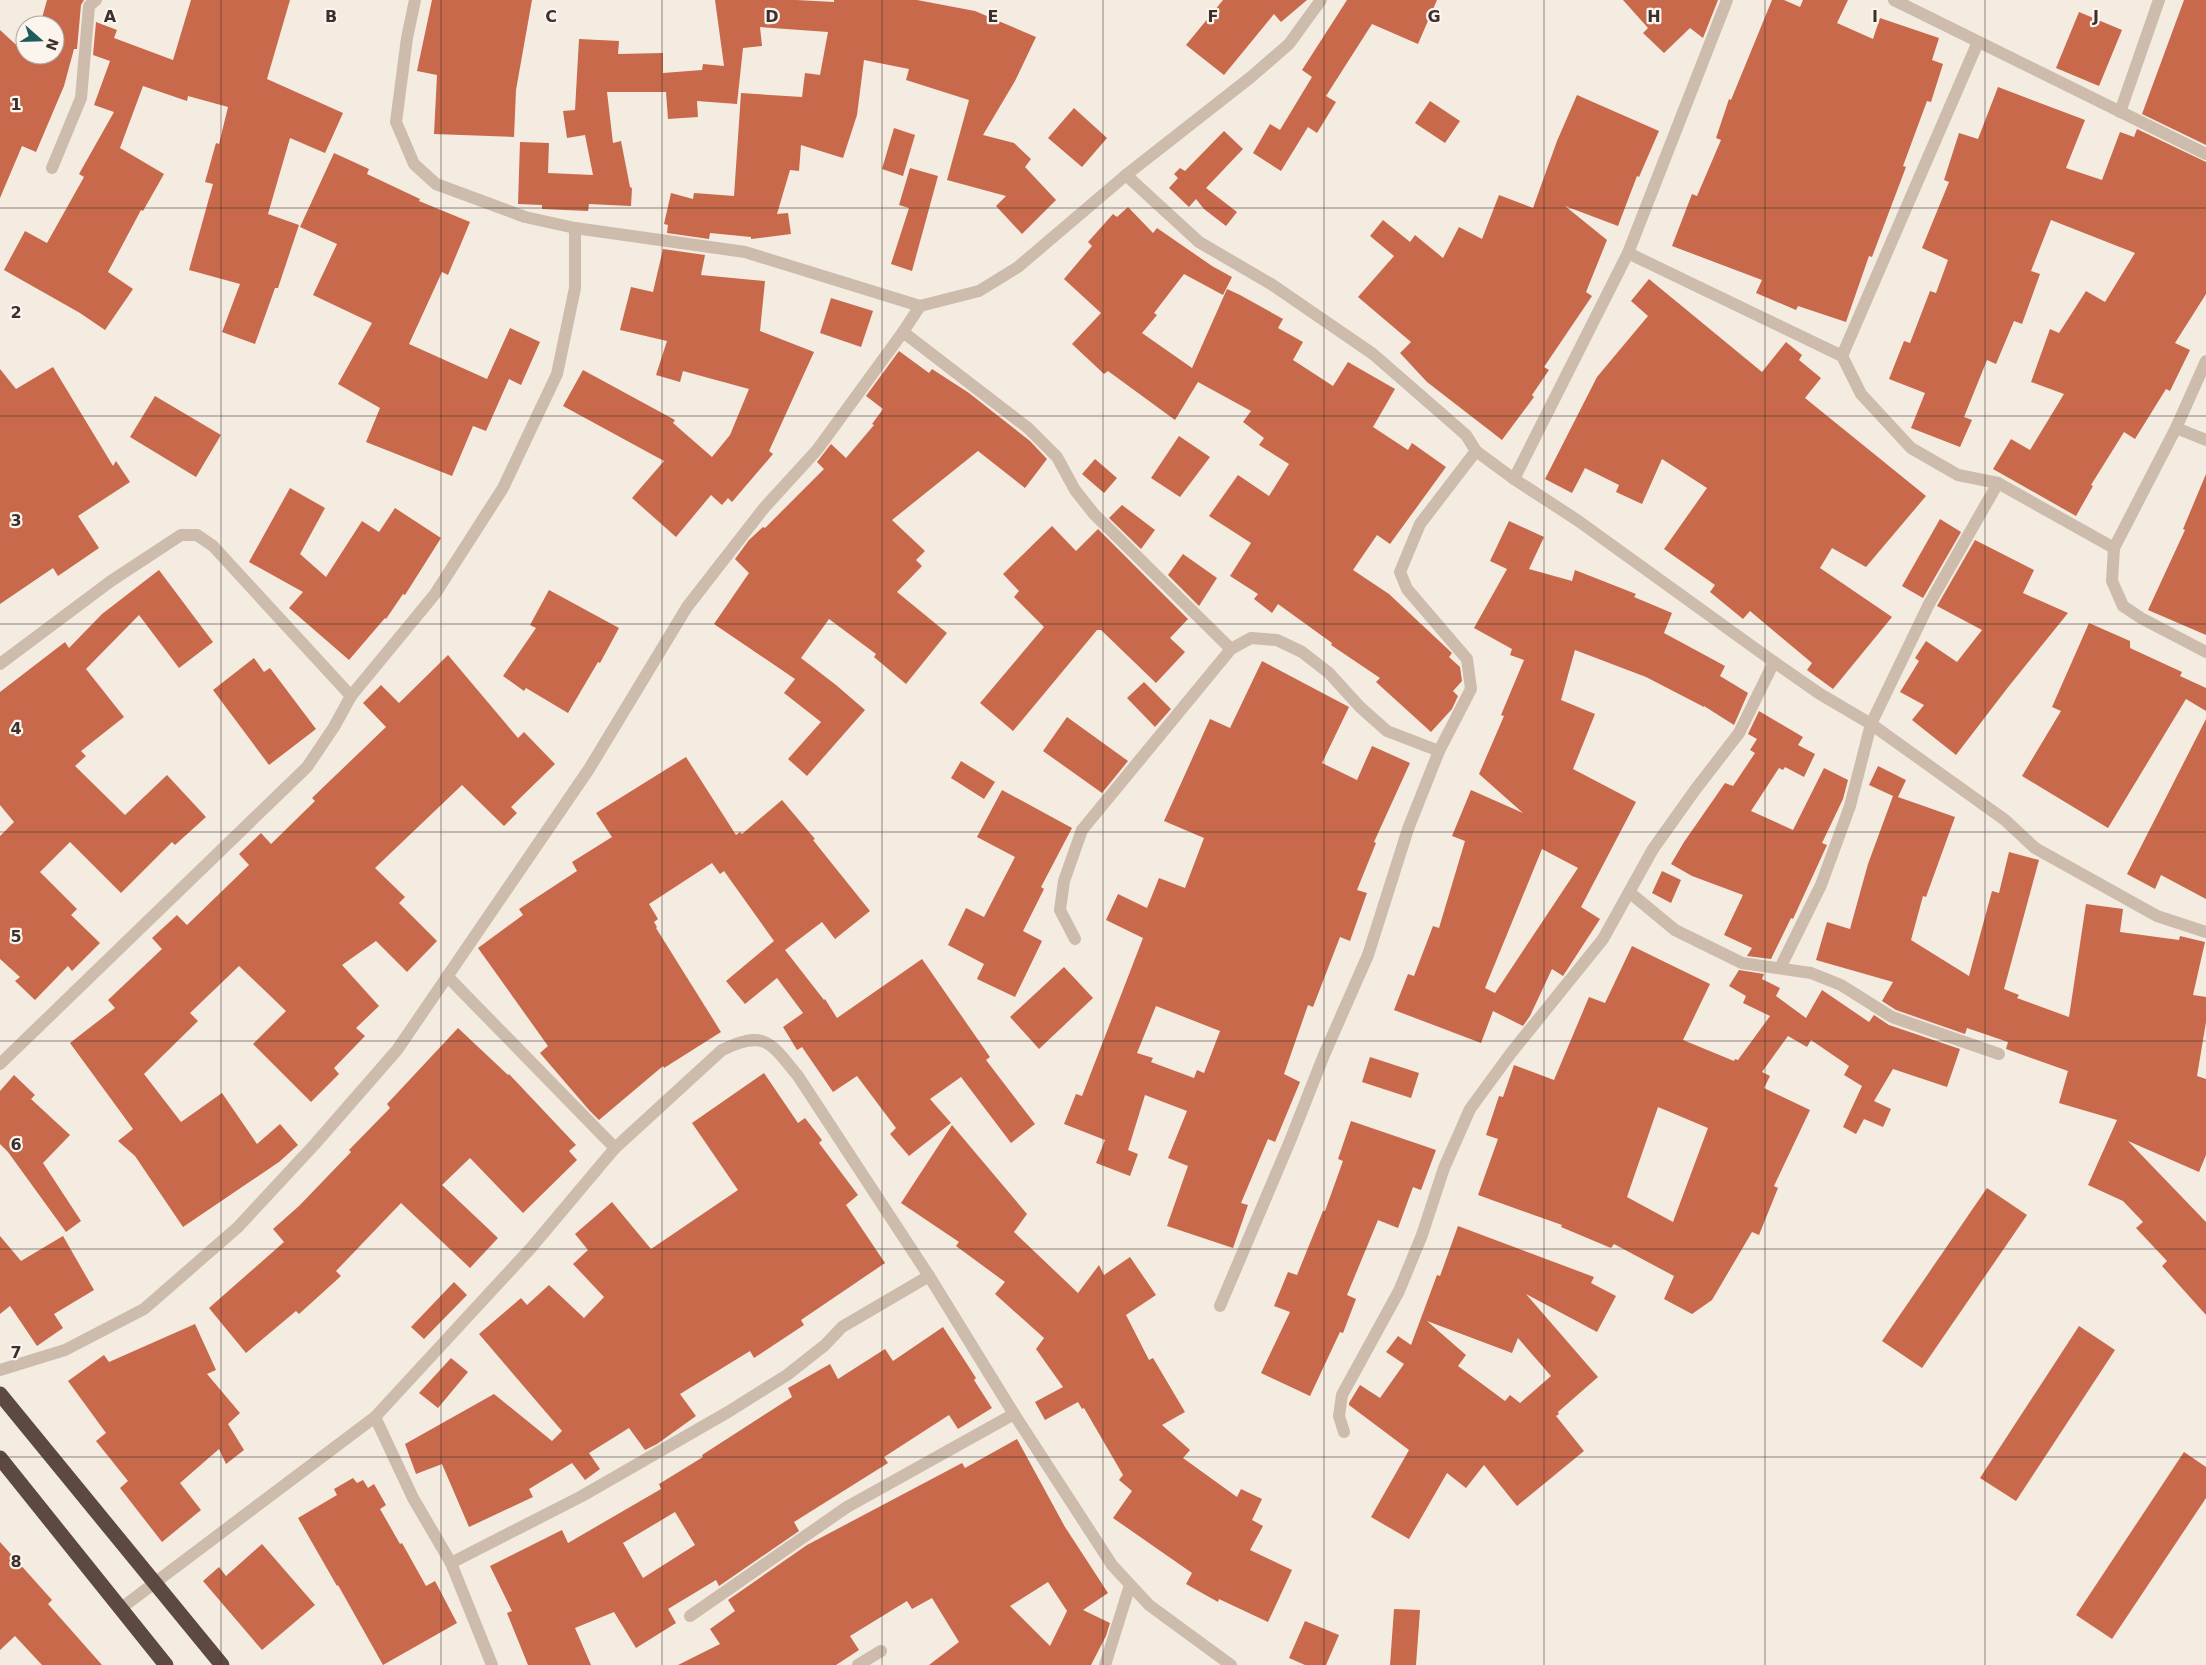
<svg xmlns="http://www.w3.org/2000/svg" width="2206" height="1665" font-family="'DejaVu Sans',sans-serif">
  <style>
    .building { fill: #c8694b; fill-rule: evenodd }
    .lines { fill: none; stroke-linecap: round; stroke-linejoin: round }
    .minor { stroke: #cdbbac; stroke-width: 12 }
    .highway { stroke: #5c4a42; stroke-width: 15 }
    .grid { fill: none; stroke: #3b302b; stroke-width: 1; stroke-opacity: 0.55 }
    .grid-label { font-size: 16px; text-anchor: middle; font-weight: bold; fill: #3b302b; stroke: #fbf5ee; stroke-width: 4.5; stroke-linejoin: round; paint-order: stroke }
  </style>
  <rect width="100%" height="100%" fill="#f4ebe1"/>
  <g class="building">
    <path d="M47 0H84L81 5 77 49H74L64 86 36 152 22 146 0 198V30L25 53V55L31 58 32 55H55V25H40Z"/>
    <path d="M191 0H290L267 79 343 113 325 153 290 138 268 214 299 225 278 288H275L255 344 222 332 240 284 189 270 213 184 205 182 216 143 219 144 228 107 188 96 187 101 143 86 120 148 164 174 143 211 141 210 108 272 133 289 105 330 80 313 4 270 25 231 47 243 84 177 79 174 114 112 94 105 110 61 93 55 96 22 117 30 114 38 173 60Z"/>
    <path d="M432 0H532L516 90 514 137 434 134 437 75 417 71Z"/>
    <path d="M715 0H796L834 2V0H917L975 11 1036 37 1015 81 983 135 1014 143 1031 159 1025 167 1056 200 1022 234 996 206 1006 196 947 180 969 100 906 80 909 69 864 60 857 115 843 158 801 145 799 171 790 170 777 214 788 213 791 234 751 239V237L710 233 709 239 667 233 668 225 664 224 671 193 693 199 694 193 734 196 741 93 802 97 805 73 820 75 828 32 760 27 762 46 743 48 737 104 697 101 698 117 668 119 666 92H607L613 143 621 141 630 187 632 188 631 206 589 204 588 211 542 209V205L518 204 520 142 549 143 548 173 593 175 585 135 567 138 563 111 575 110 579 39 619 41 618 54 663 53V73L702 70 703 64 724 66Z"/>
    <path d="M1223 0H1307L1281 22 1274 14 1224 75 1186 45Z"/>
    <path d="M1347 0H1437L1418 44 1372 24 1326 96 1336 102 1317 133 1308 127 1281 171 1253 153 1270 124 1280 130 1312 77 1302 70Z"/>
    <path d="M1623 0H1718L1703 38 1690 28 1664 53 1643 33 1648 28Z"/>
    <path d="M1772 0H1784L1800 7 1803 0H1848L1837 23 1873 39 1880 18 1939 38 1932 60 1943 64 1931 102 1927 101 1903 166 1906 167 1872 257 1869 256 1846 322 1798 306 1796 310 1756 293 1762 280 1672 246 1692 194 1697 196 1721 140 1716 138 1729 99 1731 100Z"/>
    <path d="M2184 0H2206V145L2142 114Z"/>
    <path d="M2079 12 2122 30 2099 86 2056 68Z"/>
    <path d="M1998 87 2085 120 2066 168 2102 180 2120 132 2134 137 2137 129 2206 162V294L2175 343 2190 350 2170 391 2166 389 2135 439 2124 432 2091 485 2093 486 2076 516 1993 469 2011 439 2030 450 2064 394 2031 382 2050 329 2059 333 2086 291 2105 302 2135 253 2051 220 2031 271 2040 274 2022 324 2014 321 1996 364 1987 360 1964 417 1972 420 1960 447 1911 428 1925 393 1889 379 1904 341 1910 343 1930 291 1936 293 1948 260 1922 248 1949 182 1944 180 1959 133 1978 139Z"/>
    <path d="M1577 95 1659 131 1639 177 1637 176 1618 226 1565 206 1607 240 1586 292 1592 296 1544 367 1549 370 1532 395 1534 397 1502 440 1427 382 1400 353 1411 342 1358 297 1394 256 1370 236 1383 220 1410 242 1415 235 1443 258 1459 227 1482 239 1499 195 1533 208 1557 141Z"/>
    <path d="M1430 101 1460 121 1445 143 1415 123Z"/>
    <path d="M1074 108 1107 138 1082 167 1048 138Z"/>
    <path d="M894 128 915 135 903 176 882 169Z"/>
    <path d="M1224 131 1243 149 1206 188 1237 212 1226 226 1204 209 1196 199 1189 207 1169 188 1178 178 1174 174 1180 168 1185 171Z"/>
    <path d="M334 153 369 169 367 174 420 199 419 201 470 222 448 275 442 272 409 344 487 379 510 328 540 342 521 385 509 379 486 431 473 426 452 476 366 442 380 408 338 384 372 323 313 295 337 244 300 227Z"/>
    <path d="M910 168 938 176 912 271 891 264 909 208 899 205Z"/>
    <path d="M1128 207 1153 233 1157 228 1212 266 1232 277 1223 295 1184 274 1154 313 1157 315 1142 333 1192 368 1227 289 1240 295 1283 319 1278 328 1303 342 1293 360 1333 386 1348 362 1395 389 1373 427 1408 450 1412 443 1446 467 1390 544 1377 535 1353 570 1389 594 1452 653 1449 657 1460 667 1462 681 1453 691 1458 696 1452 709 1431 732 1376 682 1380 678 1331 645 1332 643 1278 604 1272 613 1254 599 1258 594 1230 576 1251 543 1209 516 1238 475 1269 496 1289 464 1259 445 1264 438 1243 422 1251 411 1198 382 1175 420 1108 371 1104 374 1072 344 1101 313 1064 279 1092 246 1088 242 1113 214 1117 217Z"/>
    <path d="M663 249 705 255 701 275 765 281 760 331 814 352 769 451 773 454 732 502 728 498 722 505 711 495 676 537 632 498 664 461 563 406 583 370 675 420 673 423 712 457 730 435 749 389 683 371 680 382 656 375 667 341 620 330 631 287 653 292Z"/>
    <path d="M1649 279 1762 372 1786 342 1802 355 1799 360 1821 378 1805 398 1926 496 1866 567 1832 548 1820 568 1892 617 1833 689 1807 670 1812 663 1750 611 1743 619 1710 592 1715 585 1664 549 1707 488 1662 459 1642 504 1616 492 1619 485 1585 468 1572 493 1545 479 1597 377 1648 316 1631 301Z"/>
    <path d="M831 298 873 311 861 347 820 333Z"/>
    <path d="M899 351 929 373 932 369 969 393 1030 441 1047 459 1025 488 978 451 892 520 925 551 916 560 922 566 897 592 947 633 906 684 874 657 876 654 829 619 801 658 836 685 865 710 807 776 788 759 821 722 784 693 795 679 714 624 749 573 735 559 749 540 763 527 765 528 824 469 817 462 831 444 846 458 874 425 872 424 883 409 866 396Z"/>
    <path d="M53 367 113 466 116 461 130 482 78 516 99 548 58 576 53 568 0 604V369L16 389Z"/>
    <path d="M155 396 221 435 196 477 130 437Z"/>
    <path d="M1179 436 1210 457 1180 497 1151 478Z"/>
    <path d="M1095 459 1117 478 1104 493 1082 474Z"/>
    <path d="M2206 474V635L2148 610 2185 530 2183 529Z"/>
    <path d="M290 488 325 508 300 554 326 577 362 521 379 532 395 508 441 538 405 595 403 594 386 619 385 618 349 660 289 608 303 592 249 562Z"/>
    <path d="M1122 505 1155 530 1141 549 1109 518Z"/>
    <path d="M1940 519 1961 532 1923 598 1902 586Z"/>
    <path d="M1509 521 1544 537 1529 569 1572 581 1575 570 1636 594 1634 597 1672 613 1664 633 1725 666 1720 676 1748 693 1734 725 1704 706V707L1646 677 1575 650 1561 700 1595 714 1573 769 1636 802 1581 907 1600 919 1563 976 1552 969 1530 1016 1523 1026 1493 1011 1481 1043 1394 1010 1408 974 1414 976 1433 926 1439 928 1465 841 1452 836 1471 790 1523 813 1479 774 1504 716 1501 715 1524 660 1510 655 1512 649 1474 628 1507 569 1490 561ZM1542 849 1578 868 1495 993 1485 988Z"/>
    <path d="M1052 526 1076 551 1098 529 1188 619 1170 638 1185 652 1156 683 1101 630H1097L1013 731 980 703 1044 627 1014 597 1019 591 1003 574Z"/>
    <path d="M1975 540 2034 570 2023 593 2068 613 2009 686 1956 755 1912 720 1924 705 1900 692 1919 661 1915 658 1926 641 1957 662 1982 630 1937 606Z"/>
    <path d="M1183 554 1217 578 1199 606 1168 575Z"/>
    <path d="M159 570 213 642 179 668 139 615 86 669 124 717 81 751 86 756 75 766 125 815 167 775 206 817 175 845 172 842 121 893 70 842 40 872 77 909 71 915 100 943 72 971 68 966 35 1000 15 981 20 977 0 959V836L14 822 0 805V692L65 642 69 648 102 614Z"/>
    <path d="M549 590 619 628 600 663 598 662 568 713 526 688 524 691 503 676 536 628 530 625Z"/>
    <path d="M2089 623 2130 641V648L2182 672 2180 676 2206 688V711L2186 699 2108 828 2022 776 2061 711 2052 707Z"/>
    <path d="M448 655 518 738 524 732 555 764 511 807 517 813 504 826 462 785 375 868 405 897 399 903 437 941 407 972 376 941 342 965 379 1006 356 1028 365 1036 334 1068 339 1074 311 1102 253 1044 286 1011 239 966 190 1013 198 1021 144 1074 181 1122 222 1093 257 1144 280 1124 298 1145 279 1162 183 1227 135 1156 118 1141 133 1129 70 1043 115 1008 108 1000 162 949 152 938 177 915 187 925 249 865 239 854 261 833 271 844 315 801 312 798 386 727 363 703 381 685 399 703Z"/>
    <path d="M254 658 264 672 270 668 316 729 269 765 213 690Z"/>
    <path d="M1262 661 1349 707 1322 763 1357 780 1372 746 1410 763 1374 842 1376 843 1357 890 1367 893 1350 941 1340 937 1313 1007 1308 1005 1284 1074 1300 1082 1275 1142 1268 1139 1241 1203 1248 1205 1233 1248 1167 1226 1188 1166 1168 1158 1187 1111 1145 1095 1128 1150 1138 1154 1130 1176 1096 1163 1105 1140 1064 1124 1076 1094 1082 1096 1143 938 1106 920 1118 894 1147 908 1159 878 1185 888 1204 838 1164 821 1210 719 1230 728ZM1156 1006 1220 1031 1204 1073 1197 1070 1194 1078 1151 1062 1153 1058 1137 1053Z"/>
    <path d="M1144 682 1171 709 1155 727 1127 698Z"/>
    <path d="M1759 711 1803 737 1798 745 1815 754 1804 777 1785 767 1783 770 1779 768 1751 811 1793 830 1824 768 1848 780 1843 799 1822 843 1827 845 1793 919 1791 918 1771 959 1747 956 1752 948 1724 935 1743 895 1692 876 1671 864 1684 842 1725 783 1733 786 1755 753 1750 750 1757 739 1748 734Z"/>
    <path d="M1067 717 1128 761 1102 793 1043 751Z"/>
    <path d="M2206 719V899L2161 875 2155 889 2127 874Z"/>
    <path d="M686 757 736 835 740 832 742 834 782 800 815 839 813 840 870 911 835 939 822 922 785 950 824 1000 825 999 837 1018 922 959 990 1057 986 1060 1035 1124 1011 1143 961 1077 930 1099 951 1123 909 1156 890 1134 896 1128 857 1076 833 1092 802 1047 797 1050 783 1027 803 1013 777 978 745 1004 726 981 774 941 724 871 720 874 712 863 649 904 658 919 654 922 657 927 656 928 721 1032 664 1068 663 1066 599 1120 589 1110 540 1053 548 1046 478 948 523 915 519 909 577 871 572 862 612 837 596 813Z"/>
    <path d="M961 761 995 782 984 799 951 778Z"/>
    <path d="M1878 766 1906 780 1898 797 1955 817 1926 897 1923 896 1911 940 1969 976 1992 891 1999 893 2009 852 2039 860 2004 989 2019 995 2017 998 2069 1017 2086 904 2123 909 2120 932 2179 940 2180 936 2205 942 2193 995 2206 997V1022L2197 1076 2206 1079V1155L2199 1172 2128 1141 2206 1222V1315L2162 1266 2167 1261 2136 1228 2143 1222 2123 1201 2088 1185 2117 1120 2059 1103 2068 1071 2006 1049 2008 1042 1967 1028 1965 1034 1896 1010 1882 1001 1893 982 1816 960 1827 922 1850 929 1868 864 1893 796 1869 785Z"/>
    <path d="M1002 790 1072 828 1041 887 1044 889 1023 931 1042 941 1015 997 977 979 984 964 948 945 966 908 984 917 1015 857 977 837Z"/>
    <path d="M1662 871 1681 880 1671 903 1652 893Z"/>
    <path d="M1632 946 1710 984 1683 1040 1734 1061 1735 1059 1738 1060 1770 1016 1743 1003 1746 996 1729 986 1739 970 1764 974 1762 979 1780 988 1776 996 1806 1018 1822 990 1869 1022 1874 1015 1889 1025 1960 1049 1947 1087 1893 1069 1874 1101 1891 1109 1883 1127 1864 1119 1856 1134 1843 1127 1862 1086 1844 1075 1849 1066 1811 1040 1807 1047 1788 1036 1762 1072 1770 1076 1764 1088 1810 1110 1774 1186 1778 1188 1759 1235 1752 1232 1712 1300 1692 1314 1664 1299 1674 1276 1614 1244 1611 1248 1561 1227 1562 1225 1478 1195 1498 1139 1486 1135 1499 1096 1503 1097 1514 1065 1554 1080 1589 997 1605 1003ZM1658 1107 1708 1128 1673 1222 1627 1197Z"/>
    <path d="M1064 967 1093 998 1039 1049 1010 1017Z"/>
    <path d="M458 1028 508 1075 509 1074 576 1145 569 1151 577 1160 523 1213 470 1158 442 1185 498 1238 470 1268 401 1203 336 1271 341 1276 299 1314 296 1311 246 1353 209 1308 284 1242 273 1229 299 1206 351 1152 349 1150 390 1108 387 1104Z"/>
    <path d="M1370 1057 1419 1073 1411 1098 1362 1082Z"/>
    <path d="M764 1073 798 1123 805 1118 822 1140 819 1143 858 1195 846 1205 885 1263 801 1320 804 1325 754 1358 750 1351 680 1394 696 1416 657 1444 645 1450 629 1428 589 1453 600 1469 585 1480 572 1463 529 1489 533 1497 469 1527 442 1464 416 1474 405 1444 494 1394 552 1441 562 1431 479 1334 521 1298 527 1305 549 1285 584 1318 604 1297 573 1264 588 1250 575 1234 612 1202 651 1249 738 1190 692 1123Z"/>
    <path d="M14 1075 35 1095 31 1099 70 1135 43 1163 81 1221 66 1232 8 1152 0 1144V1091Z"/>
    <path d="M1351 1121 1436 1150 1421 1190 1413 1187 1398 1228 1378 1220 1347 1295 1356 1299 1343 1333 1340 1332 1310 1396 1261 1373 1290 1312 1274 1306 1288 1272 1297 1275 1323 1211H1325L1343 1161 1338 1159Z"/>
    <path d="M952 1125 1027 1214 1014 1232 1078 1293 1099 1265 1104 1275 1130 1257 1156 1295 1126 1315 1149 1360 1153 1358 1185 1412 1162 1425 1190 1450 1183 1458 1237 1497 1241 1489 1262 1499 1252 1520 1263 1526 1250 1550 1292 1570 1268 1622 1219 1599 1218 1602 1186 1584 1192 1573 1113 1518 1132 1491 1119 1480 1123 1475 1084 1408 1082 1409 1078 1402 1045 1420 1035 1402 1063 1387 1036 1349 1044 1338 995 1294 1005 1282 956 1246 959 1242 901 1203Z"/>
    <path d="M1987 1188 2027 1215 1922 1368 1882 1341Z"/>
    <path d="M1458 1226 1594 1277 1591 1283 1616 1296 1597 1332 1526 1294 1598 1377 1558 1412 1559 1414 1556 1416 1584 1451 1517 1506 1484 1465 1466 1488 1447 1473 1409 1539 1371 1517 1409 1450 1349 1405V1403L1360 1385 1380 1398 1404 1364 1386 1352 1398 1336 1411 1345 1437 1275 1440 1276ZM1427 1321 1512 1353 1518 1338 1551 1376 1520 1403 1510 1395 1505 1401 1458 1366 1466 1355Z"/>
    <path d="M0 1236 21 1261 63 1236 94 1290 54 1314 63 1328 37 1346 10 1306 0 1314Z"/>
    <path d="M454 1282 467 1295 424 1339 411 1327Z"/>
    <path d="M195 1324 216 1370 207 1374 240 1413 228 1424 244 1450 226 1464 219 1449 180 1483 201 1510 162 1542 120 1488 128 1481 96 1441 106 1433 68 1381 104 1355 109 1362Z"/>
    <path d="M2079 1326 2115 1350 2016 1501 1980 1478Z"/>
    <path d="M943 1327 976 1378 974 1380 992 1408 958 1429 949 1415 884 1457 888 1463 794 1522 799 1531 719 1586 716 1580 668 1609 676 1623 636 1648 614 1612 575 1628 591 1665H528L507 1613 512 1611 490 1566 562 1530 568 1543 661 1489 659 1484 703 1457 702 1455 792 1397 788 1388 830 1364 838 1379 885 1349 893 1361ZM675 1512 695 1545 643 1578 623 1543Z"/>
    <path d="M451 1358 468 1372 438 1408 419 1393Z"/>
    <path d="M1017 1439 1065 1527 1108 1593 1083 1610 1110 1623 1106 1636 1091 1665H929L959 1642 932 1598 912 1609 907 1601 850 1636 859 1650 836 1665H678L720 1644 710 1629 735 1611 728 1600 807 1545 962 1463 965 1468ZM1048 1582 1067 1611 1050 1646 1010 1606Z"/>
    <path d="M2184 1452 2206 1467V1498L2112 1639 2076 1615Z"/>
    <path d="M353 1478 357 1483 363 1480 368 1488 374 1484 386 1505 380 1509 400 1544 402 1543 426 1586 435 1581 457 1623 383 1665 338 1585 337 1586 298 1518 337 1495 334 1489Z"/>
    <path d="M0 1542 52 1600 48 1604 102 1665H42L15 1636 0 1650Z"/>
    <path d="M262 1544 315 1605 262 1650 203 1581 219 1567 226 1576Z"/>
    <path d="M1394 1609 1420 1610 1416 1665H1390Z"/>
    <path d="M1305 1621 1339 1635 1326 1665H1305L1289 1658Z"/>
  </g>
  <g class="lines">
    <g class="minor">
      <path d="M415 0 407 38 396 122 414 164 436 184 525 217 575 228 745 252 920 306 979 291 1018 267 1126 175 1251 77 1289 44 1321 0"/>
      <path d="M1894 0 2206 154"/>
      <path d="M2120 112 2159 0"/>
      <path d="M52 168 81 98 89 6 96 0"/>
      <path d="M1126 175 1199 242 1271 284 1373 354 1466 435 1476 451 1514 479 1577 520 1774 662 1820 694 1871 724 2005 820 2035 848 2157 916 2206 932"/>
      <path d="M1628 253 1842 356 1861 394 1911 448 1958 475 1998 483 2114 548"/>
      <path d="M903 332 1028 428 1057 457 1075 490 1094 514 1231 649"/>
      <path d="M1842 356 1978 42"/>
      <path d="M2206 361 2176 428 2114 548 2112 581 2123 606 2141 618 2206 652"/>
      <path d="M2176 428 2206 440"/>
      <path d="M1514 479 1628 253 1727 0"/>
      <path d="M0 664 111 581 181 535H197L213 546 351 696"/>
      <path d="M1629 892 1675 930 1742 963 1811 973 1841 985 1892 1017 1999 1054"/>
      <path d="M1075 939 1060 910 1064 881 1082 830 1231 649 1251 638 1277 640 1302 652 1329 673 1360 707 1387 731 1439 751"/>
      <path d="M1780 968 1821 885 1850 806 1871 724 1929 604 1998 483"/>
      <path d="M447 976 615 1148"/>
      <path d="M0 1064 307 767 334 727 351 696 435 594 503 488 557 374 575 288V228"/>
      <path d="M1220 1306 1290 1141 1324 1055 1368 955 1408 829 1439 751 1471 689 1467 659 1407 589 1400 572 1420 524 1476 451"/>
      <path d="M0 1370 65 1350 144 1309 238 1227 315 1144 397 1050 589 769 687 607 764 508 817 450 903 332 920 306"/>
      <path d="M375 1417 413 1498 451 1563 492 1665"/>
      <path d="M1344 1432 1339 1416 1342 1395 1399 1291 1422 1235 1444 1168 1470 1109 1511 1053 1603 939 1653 849 1695 790 1739 733 1774 662"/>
      <path d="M451 1563 582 1496 728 1412 787 1375 825 1345 842 1327 929 1276"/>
      <path d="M120 1609 375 1417 531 1248 615 1148 722 1050C765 1029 771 1043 798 1076L929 1276 1014 1414 1112 1565 1149 1605 1231 1665"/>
      <path d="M690 1616 847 1507 1014 1414"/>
      <path d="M858 1665 881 1651"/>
      <path d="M1105 1665 1130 1585"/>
    </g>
    <g class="highway">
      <path d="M0 1394 222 1665"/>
      <path d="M0 1458 166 1665"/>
    </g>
  </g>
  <path class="grid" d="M221 0V1665M441 0V1665M662 0V1665M882 0V1665M1103 0V1665M1324 0V1665M1544 0V1665M1765 0V1665M1985 0V1665M0 208H2206M0 416H2206M0 624H2206M0 832H2206M0 1041H2206M0 1249H2206M0 1457H2206"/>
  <g class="grid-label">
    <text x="110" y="22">A</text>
    <text x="331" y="22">B</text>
    <text x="551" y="22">C</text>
    <text x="772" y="22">D</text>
    <text x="993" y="22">E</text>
    <text x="1213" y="22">F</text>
    <text x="1434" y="22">G</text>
    <text x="1654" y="22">H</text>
    <text x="1875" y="22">I</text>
    <text x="2096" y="22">J</text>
    <text x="16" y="110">1</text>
    <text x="16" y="318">2</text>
    <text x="16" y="526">3</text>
    <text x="16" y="734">4</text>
    <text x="16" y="942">5</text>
    <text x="16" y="1150">6</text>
    <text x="16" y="1358">7</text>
    <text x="16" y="1567">8</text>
  </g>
  <g transform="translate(40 40) rotate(110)"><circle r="24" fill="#fbf5ee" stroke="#aea6a0"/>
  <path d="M0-4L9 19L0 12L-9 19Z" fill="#1f5a5e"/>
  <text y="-8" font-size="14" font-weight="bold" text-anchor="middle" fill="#3b302b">N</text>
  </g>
</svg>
